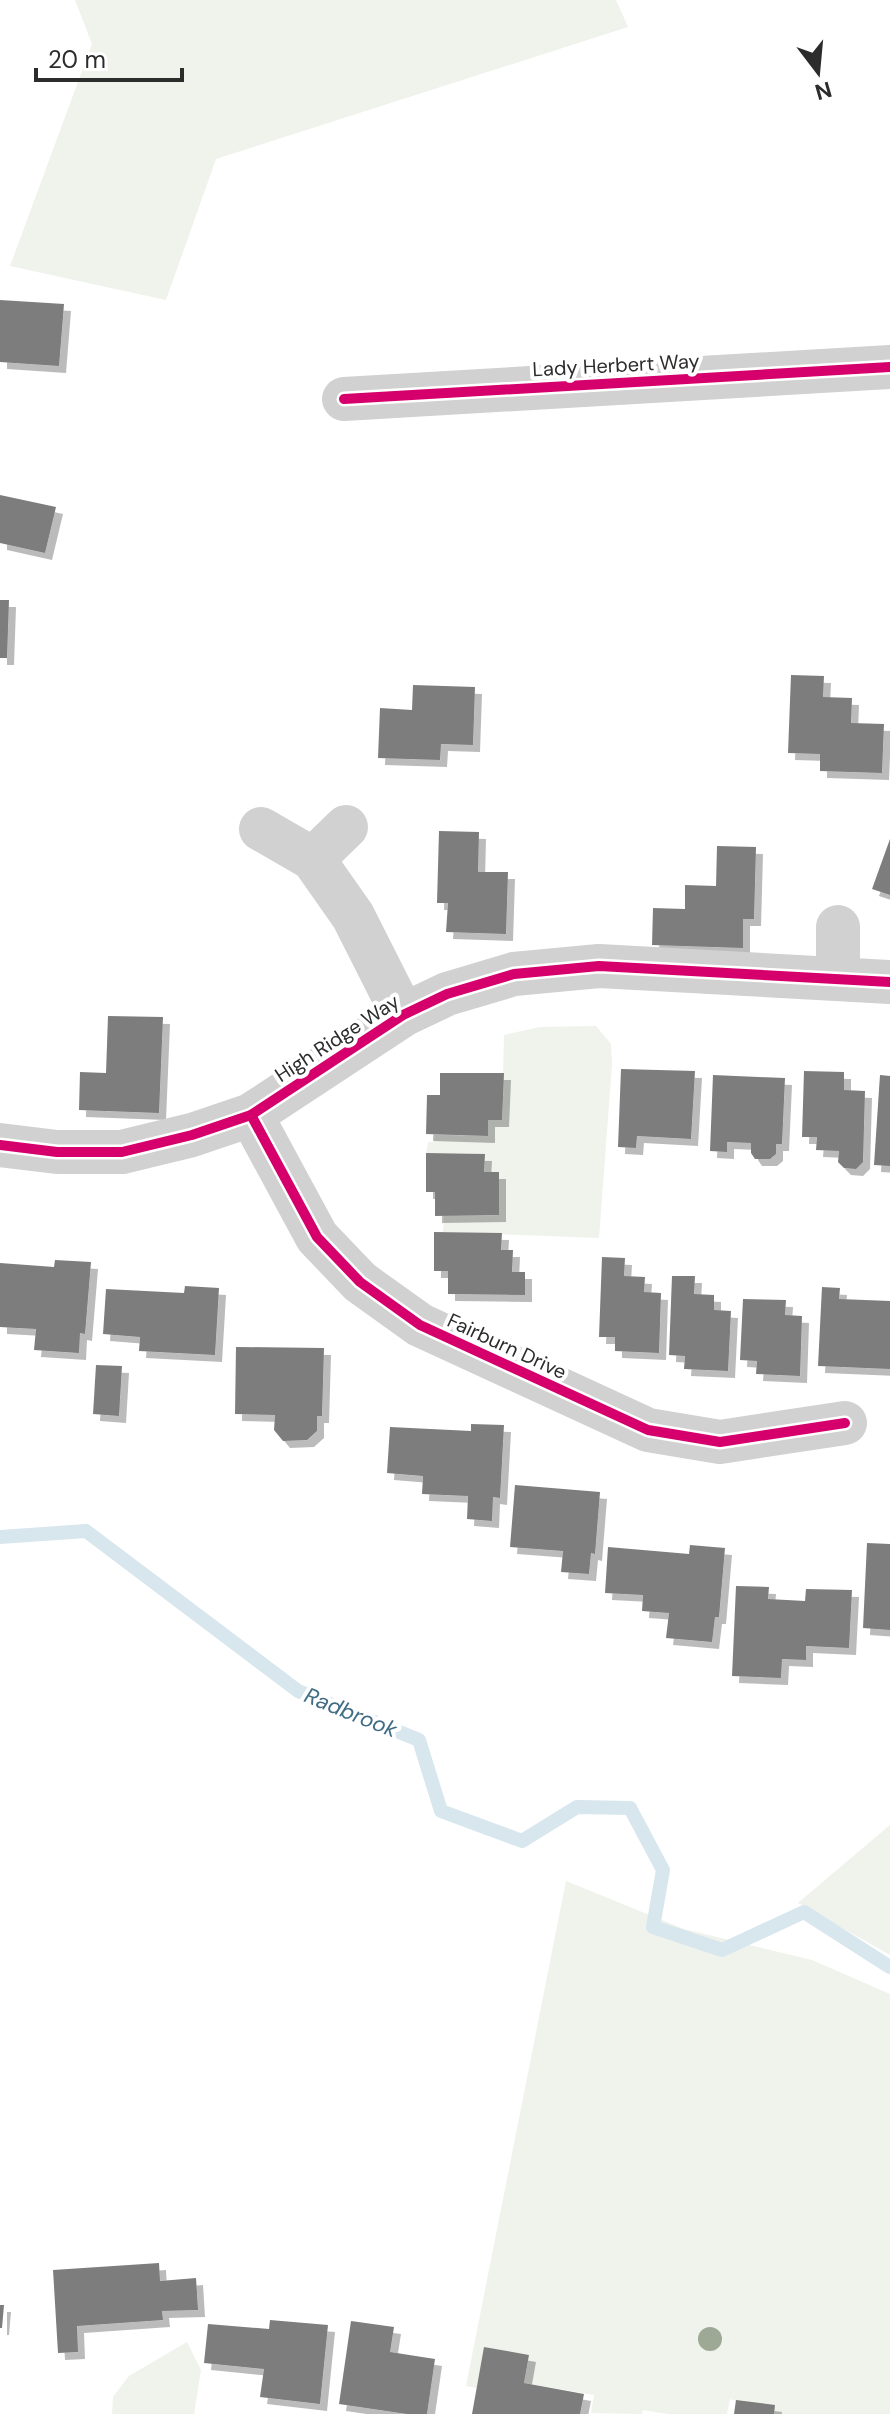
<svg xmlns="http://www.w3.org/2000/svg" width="890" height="2414" font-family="'DM Sans',sans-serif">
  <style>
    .green { fill: #eff3eb }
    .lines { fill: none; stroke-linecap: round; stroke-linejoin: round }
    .stream { stroke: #d8e6ee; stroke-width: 14 }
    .building { fill: #7d7d7d; filter: url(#shadow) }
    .street { stroke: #d1d1d1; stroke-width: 44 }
    .cycleway-casing { stroke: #fff; stroke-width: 15 }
    .cycleway { stroke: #d6006c; stroke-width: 10 }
    .tree { fill: #9ea995 }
    .labels { text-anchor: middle; stroke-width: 8; stroke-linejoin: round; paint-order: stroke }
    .street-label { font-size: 20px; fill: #2c2c2c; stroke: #fff }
    .water-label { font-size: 22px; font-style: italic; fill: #416c86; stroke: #fff }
  </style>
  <defs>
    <filter id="shadow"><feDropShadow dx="7" dy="7" stdDeviation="0" flood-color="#0004"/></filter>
  </defs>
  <rect width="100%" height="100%" fill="#fff"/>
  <g class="green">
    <path d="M75 0H616L628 27 216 159 166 300 10 266 92 44Z"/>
    <path d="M596 1026 611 1044 612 1064 599 1238 443 1232 444 1215H499V1173L484 1172V1154L426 1153 428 1142H434L435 1135 487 1136 488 1120 502 1119 504 1035 540 1027Z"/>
    <path d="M890 1825V1955L798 1903Z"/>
    <path d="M566 1881 684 1929 812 1960 890 1994V2414H774L730 2399 727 2414H668L643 2410 642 2414 591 2413 594 2395 524 2383 529 2355 485 2347 477 2388 466 2386Z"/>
    <path d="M187 2342 201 2370 194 2414H112L113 2397 129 2376Z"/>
  </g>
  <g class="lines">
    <path class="stream" d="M0 1537 86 1531 298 1691 419 1740 441 1811 522 1841 577 1807 630 1808 663 1870 653 1927 722 1950 804 1912 890 1967"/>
  </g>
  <g class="building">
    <path d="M0 300 64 304 59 366 0 362Z"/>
    <path d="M0 495 56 507 45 553 0 543Z"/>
    <path d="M0 600H9L7 658H0Z"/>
    <path d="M791 675 824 676 823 697 852 698 851 723 884 724 882 773 820 771V754L788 753Z"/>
    <path d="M413 685 475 687 473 745 441 744 440 760 378 758 380 708 412 710Z"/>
    <path d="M439 831 479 832 478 872H508L506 934 446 932 448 903H437Z"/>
    <path d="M890 839V895L872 889Z"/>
    <path d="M717 846 756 847 754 919H743V948L652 945 653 908 685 909V885L716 886Z"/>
    <path d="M108 1016 163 1017 159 1113 79 1110 80 1072 106 1073Z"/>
    <path d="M621 1069 695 1071 691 1139 637 1136 636 1148 618 1147Z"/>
    <path d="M804 1071 844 1072V1090L865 1091 863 1162 856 1169 844 1168 838 1162 839 1151 816 1150 817 1137H802Z"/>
    <path d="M440 1073H504L502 1120H488V1136L426 1134 427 1095H440Z"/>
    <path d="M713 1075 785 1078 782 1144H776V1154L770 1159H755L751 1153V1143L727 1142V1152L710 1151Z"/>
    <path d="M880 1075 890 1076V1166L874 1165Z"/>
    <path d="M426 1153 485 1154 484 1172H499V1215L435 1216V1192H426Z"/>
    <path d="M434 1232 502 1233 501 1250H513L512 1272H525V1295L448 1294V1271H434Z"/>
    <path d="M602 1257 625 1258 624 1276 645 1277 644 1292 661 1293 659 1353 615 1351V1337H599Z"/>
    <path d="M55 1260 91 1262 85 1334 80 1333 79 1353 34 1350 36 1329 0 1327V1263L54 1267Z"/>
    <path d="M672 1276H695L694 1294 714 1295V1310L731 1311 728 1371 684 1369 685 1356 669 1355Z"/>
    <path d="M185 1286 219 1288 215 1355 139 1351 140 1337 103 1334 106 1289 184 1293Z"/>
    <path d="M822 1287 840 1288 839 1299 890 1301V1369L818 1366Z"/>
    <path d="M743 1299 786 1300 785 1315 802 1316 800 1376 756 1374 757 1361 740 1360Z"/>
    <path d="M236 1347 324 1348 322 1416H317V1431L307 1440 283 1441 274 1430 275 1415 235 1414Z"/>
    <path d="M96 1365 122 1366 119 1416 93 1414Z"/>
    <path d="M471 1424 504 1425 500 1498 493 1497 492 1521 467 1519 468 1496 422 1494 423 1476 387 1473 390 1427 471 1431Z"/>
    <path d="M515 1485 600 1492 595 1554 591 1553 589 1574 561 1572 563 1551 510 1547Z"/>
    <path d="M867 1543 890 1544V1630L863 1628Z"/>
    <path d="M690 1545 725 1548 719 1617H715L712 1642 666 1638 669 1613 642 1611 643 1595 605 1593 608 1547 689 1554Z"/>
    <path d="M736 1586 769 1587 768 1599 805 1601 806 1589 852 1590 849 1648 806 1646V1660L782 1659 781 1678 732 1676Z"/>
    <path d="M159 2263 160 2281 196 2278 198 2310 162 2311 163 2320 77 2326 78 2352 58 2353 53 2270Z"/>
    <path d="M0 2305H4L2 2328H0Z"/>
    <path d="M270 2320 328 2325 320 2404 260 2397 264 2369 204 2363 208 2324 269 2329Z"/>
    <path d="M351 2321 394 2327 390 2352 435 2359 427 2414H407L339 2404Z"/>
    <path d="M484 2347 529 2355 524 2383 584 2394 580 2414H472Z"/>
    <path d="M736 2400 775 2405 774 2414H734Z"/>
  </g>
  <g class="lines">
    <g class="street">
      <path d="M344 399 890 367"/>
      <path d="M261 829 313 859 353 916 403 1015"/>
      <path d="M313 859 346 827"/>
      <path d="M838 927V979"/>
      <path d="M251 1115 317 1237 360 1282 420 1325 648 1430 720 1442 845 1423"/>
      <path d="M0 1145 57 1152H122L192 1135 251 1115 403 1015 447 994 514 974 599 966 890 982"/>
    </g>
    <g class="cycleway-casing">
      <g id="cycleway">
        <path d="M344 399 890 367"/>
        <path d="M251 1115 317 1237 360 1282 420 1325 648 1430 720 1442 845 1423"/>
        <path d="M0 1145 57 1152H122L192 1135 251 1115 403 1015 447 994 514 974 599 966 890 982"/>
      </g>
    </g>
    <use href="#cycleway" class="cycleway"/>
  </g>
  <circle class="tree" cx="710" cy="2339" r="12"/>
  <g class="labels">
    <g class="street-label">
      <text transform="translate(616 365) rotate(-3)" y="7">Lady Herbert Way</text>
      <text transform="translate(337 1038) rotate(-33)" y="7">High Ridge Way</text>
      <text transform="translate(507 1346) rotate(25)" y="7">Fairburn Drive</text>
    </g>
    <g class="water-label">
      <text transform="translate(351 1712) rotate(22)" y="8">Radbrook</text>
    </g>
  </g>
  <g transform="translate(818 72) rotate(164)" stroke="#ffffff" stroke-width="6" paint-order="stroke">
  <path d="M0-6L14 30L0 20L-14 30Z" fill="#2c2c2c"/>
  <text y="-12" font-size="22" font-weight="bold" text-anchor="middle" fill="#2c2c2c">N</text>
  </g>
  <path d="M36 68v12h146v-12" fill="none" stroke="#2c2c2c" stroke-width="4"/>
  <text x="48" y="68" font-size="24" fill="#2c2c2c" stroke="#ffffff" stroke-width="6" paint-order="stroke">20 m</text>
</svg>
